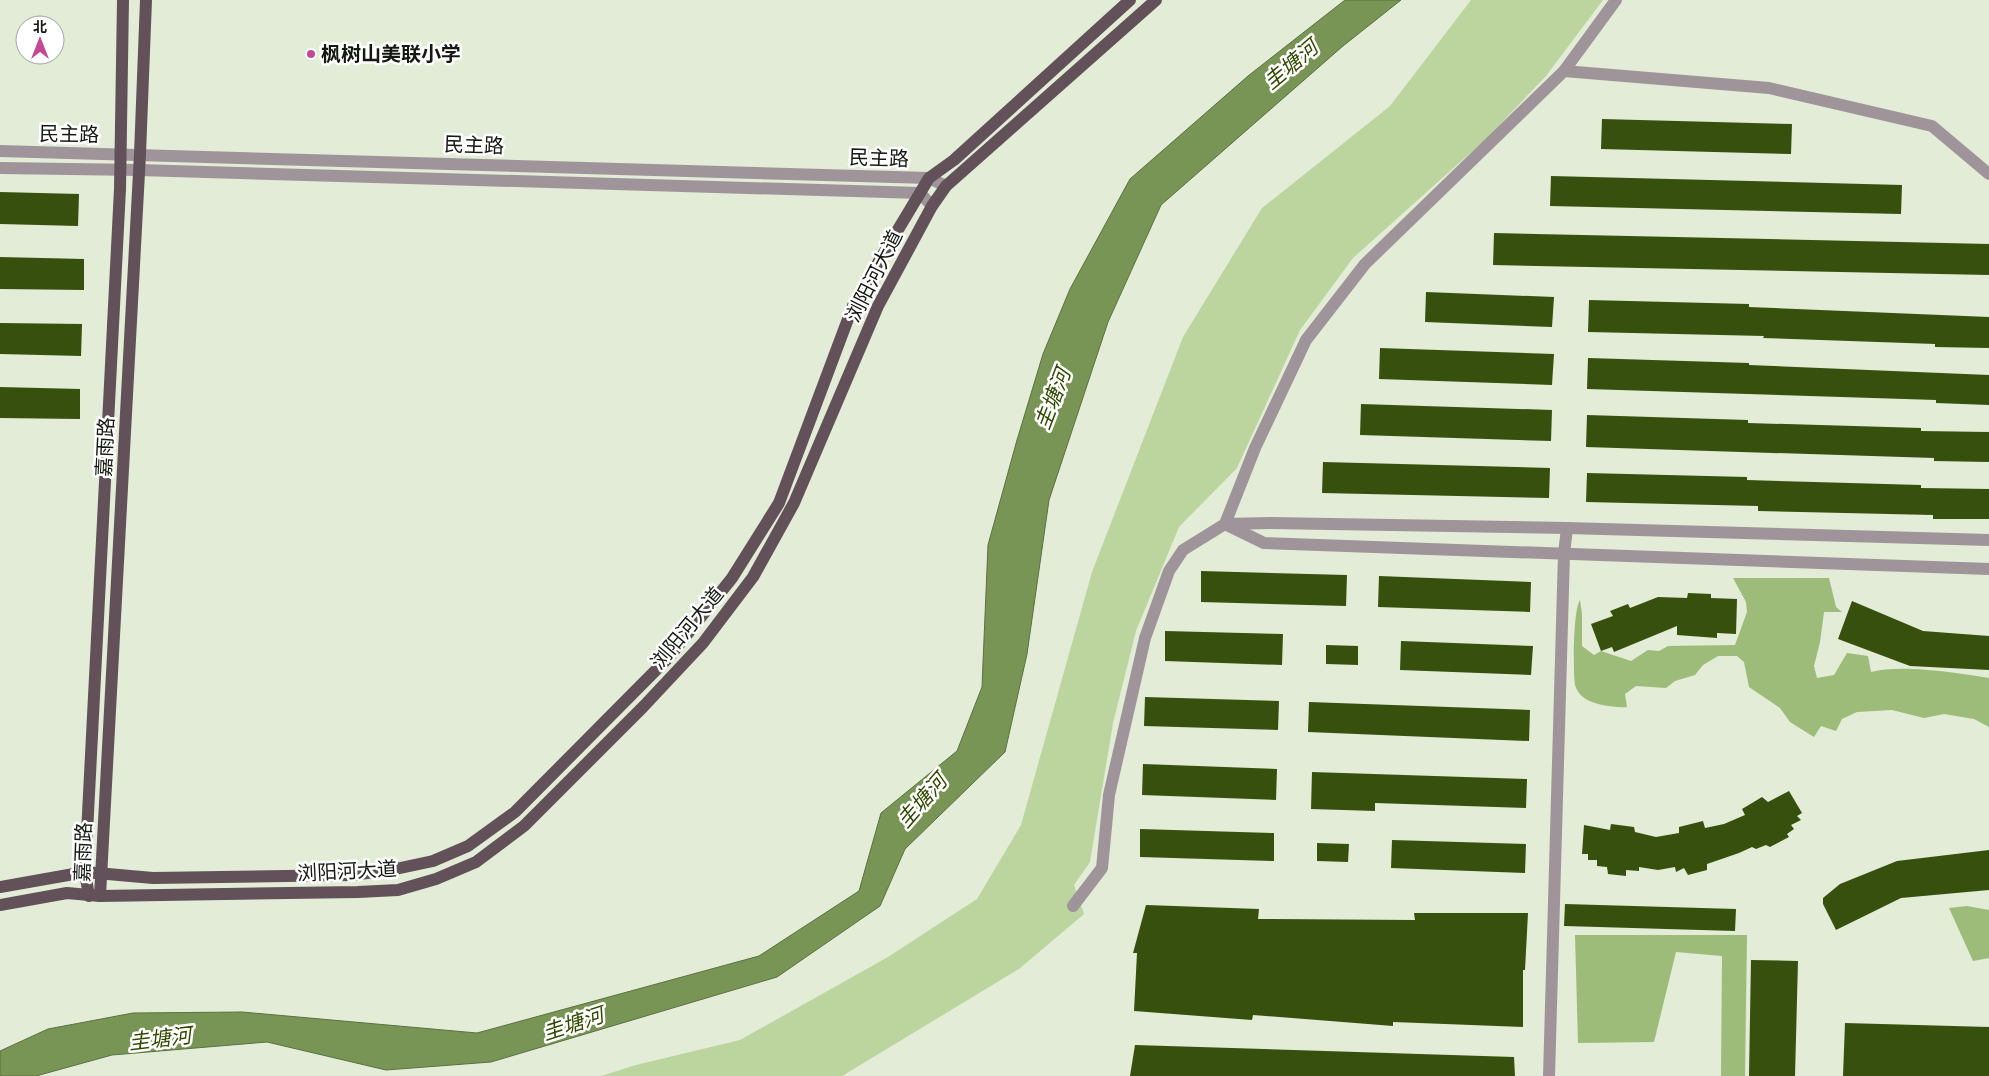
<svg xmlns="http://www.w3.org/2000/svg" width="1989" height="1076" font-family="'Alegreya Sans','Noto Sans SC',sans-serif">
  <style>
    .green { fill: #bcd59f }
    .forest { fill: #9dbb79 }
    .water { fill: #799555; stroke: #5b7041 }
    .building { fill: #38500e }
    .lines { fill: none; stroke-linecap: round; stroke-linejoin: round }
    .minor { stroke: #9f9499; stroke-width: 12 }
    .major { stroke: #625159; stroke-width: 12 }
    .poi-dot { fill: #c54896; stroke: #fff; stroke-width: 2 }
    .labels { text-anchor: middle; stroke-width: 5; stroke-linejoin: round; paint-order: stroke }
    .poi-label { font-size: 20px; font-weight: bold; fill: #151911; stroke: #fff; text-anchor: start }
    .street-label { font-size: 20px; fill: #151911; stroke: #fff }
    .water-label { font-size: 21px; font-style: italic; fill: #314a00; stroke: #fff }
  </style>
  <rect width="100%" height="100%" fill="#e2ecd6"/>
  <path class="green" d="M1471 0H1603L1546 76 1487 138 1353 258 1300 330 1237 468 1179 527 1136 631 1113 723 1090 862 1074 885 1084 914 1019 969 842 1076H601L636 1065 740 1040 888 957 977 899 1021 825 1092 572 1183 337 1262 208 1390 106Z"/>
  <g class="forest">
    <path d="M1733 578H1829L1836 607 1842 612H1824L1820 642 1814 666 1817 678 1834 675 1847 653 1868 656 1871 672C1902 664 1957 673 1989 678V727L1974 719 1944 714 1924 718 1892 710 1857 712 1842 719 1836 731 1821 726 1814 737 1790 722 1780 708 1749 687 1744 662 1737 656H1718L1703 665 1695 675 1675 681 1666 688 1636 686 1625 694 1627 707C1616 708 1592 705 1583 697 1580 695 1576 689 1575 685 1573 671 1573 610 1580 600L1582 614V646L1594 655 1601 651 1631 661 1648 650 1659 651 1668 646 1735 645 1747 612 1746 602Z"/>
    <path d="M1967 906 1989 910V958L1973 961 1949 908Z"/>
    <path d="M1575 935H1747L1745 1076H1721L1722 956 1676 952 1654 1042 1578 1043Z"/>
  </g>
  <path class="water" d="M1345 0H1401L1343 46 1161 205 1108 322 1049 500 1027 654 1005 752 905 849 880 906 777 977 491 1062 386 1070 267 1042 112 1055 36 1076H0V1051L48 1029 133 1013 242 1012 477 1033 759 956 859 891 881 813 957 751 982 687 988 545 1017 440 1043 354 1070 289 1130 179 1248 76Z"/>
  <g class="building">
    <path d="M1602 119 1792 124 1791 154 1601 149Z"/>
    <path d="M1551 176 1902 185 1901 214 1550 206Z"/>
    <path d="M0 192 79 194 78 226 0 224Z"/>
    <path d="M1494 233 1989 244V275L1493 265Z"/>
    <path d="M0 257 84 259V290L0 289Z"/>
    <path d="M1426 292 1554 297 1552 327 1425 322Z"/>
    <path d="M1589 300 1749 304V307L1989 317V348L1935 347V344L1763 338 1764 336 1588 332Z"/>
    <path d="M0 323 82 324 81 356 0 354Z"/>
    <path d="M1380 348 1554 354 1552 385 1379 379Z"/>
    <path d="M1588 358 1749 363V365L1989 375V405L1936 403V400L1587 389Z"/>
    <path d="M0 387 80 389V419L0 418Z"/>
    <path d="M1361 404 1552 410 1551 441 1360 435Z"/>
    <path d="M1587 415 1748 420V423L1921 428V431L1989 432V462L1934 461V458L1586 447Z"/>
    <path d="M1323 462 1550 468 1549 498 1322 493Z"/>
    <path d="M1587 473 1747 477V480L1921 485V488L1989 489V519H1933V515L1758 511V506L1586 502Z"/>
    <path d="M1201 571 1347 575 1346 606 1201 602Z"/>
    <path d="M1379 576 1531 582 1530 612 1378 607Z"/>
    <path d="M1688 593 1711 594V598L1737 599 1736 634 1717 633V638L1677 635V626L1614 652 1612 647 1601 651 1591 624 1613 616 1610 611 1628 604 1630 608 1658 597 1687 598Z"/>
    <path d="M1852 601 1923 631 1989 636V670L1910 666 1838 639Z"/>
    <path d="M1165 631 1283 634 1282 665 1165 661Z"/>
    <path d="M1401 641 1533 646 1531 675 1400 670Z"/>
    <path d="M1326 645 1358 646V665L1326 664Z"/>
    <path d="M1145 697 1279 701 1278 730 1144 726Z"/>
    <path d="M1309 702 1530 710 1529 741 1308 732Z"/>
    <path d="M1143 764 1277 769 1276 800 1142 795Z"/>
    <path d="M1312 772 1527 779 1526 808 1375 803V811L1311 809Z"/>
    <path d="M1789 791 1802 813 1797 816 1801 820 1791 825 1794 829 1787 834 1789 837 1770 847 1766 845 1756 849 1752 847 1739 853 1707 864V870L1688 875 1684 868 1676 872 1675 867 1658 870 1639 867V871L1626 870V876L1608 874 1607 867 1597 866V860H1588V854H1582L1584 825 1610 830 1611 824 1634 827 1635 832 1656 837 1679 833V827L1703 821 1705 828 1724 824 1745 815 1742 809 1762 797 1768 802Z"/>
    <path d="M1140 829 1274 833V861L1140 857Z"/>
    <path d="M1392 840 1526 844 1525 873 1391 868Z"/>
    <path d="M1317 843 1349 844 1348 862 1317 861Z"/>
    <path d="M1989 850V890L1901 898 1836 930 1823 904V898L1840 884 1897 861Z"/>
    <path d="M1565 904 1736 909 1735 931 1564 926Z"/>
    <path d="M1146 905 1259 909 1258 919 1415 920 1414 913H1528L1525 970H1523V1027L1393 1022V1026L1253 1015 1252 1020 1134 1011 1137 953H1133Z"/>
    <path d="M1751 960 1798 961 1795 1076H1749Z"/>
    <path d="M1845 1023 1989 1027V1076H1843Z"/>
    <path d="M1135 1045 1514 1057 1515 1076H1130Z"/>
  </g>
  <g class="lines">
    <g class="minor">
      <path d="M1564 71 1769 88 1932 126 1989 174"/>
      <path d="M0 151 929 178 946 186"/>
      <path d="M0 168 139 170 920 193 932 206"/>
      <path d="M1225 524 1255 448 1306 340 1365 264 1564 71 1616 0"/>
      <path d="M1227 525 1264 543 1989 569"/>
      <path d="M1073 906 1102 868 1109 795 1145 638 1169 571 1183 550 1225 524 1271 523 1567 528 1989 540"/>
      <path d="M1549 1076 1564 554 1567 528"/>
    </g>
    <g class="major">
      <path d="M0 887 85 872 153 878 351 875 391 870 433 861 468 846 515 812 669 657 732 578 779 503 854 303 929 178 954 160 1130 0"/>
      <path d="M89 896 85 872 120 189 123 0"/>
      <path d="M100 896 140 154 146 0"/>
      <path d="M0 905 67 893 100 896 358 892 398 890 436 879 476 862 524 826 643 707 703 643 753 577 794 503 878 306 932 206 946 186 1156 0"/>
    </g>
  </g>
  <circle class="poi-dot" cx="311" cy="54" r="5"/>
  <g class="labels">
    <g class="poi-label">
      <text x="321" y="61">枫树山美联小学</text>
    </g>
    <g class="street-label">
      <text transform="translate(69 134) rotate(1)" y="7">民主路</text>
      <text transform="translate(474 145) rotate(2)" y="7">民主路</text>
      <text transform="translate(879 158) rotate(2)" y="7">民主路</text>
      <text transform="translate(874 276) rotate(-63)" y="7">浏阳河大道</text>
      <text transform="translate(105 447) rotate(-87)" y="7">嘉雨路</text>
      <text transform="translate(687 628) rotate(-50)" y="7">浏阳河大道</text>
      <text transform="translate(83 852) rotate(-88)" y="7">嘉雨路</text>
      <text transform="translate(347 871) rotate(-3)" y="7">浏阳河大道</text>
    </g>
    <g class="water-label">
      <text transform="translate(1291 65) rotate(-40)" y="7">圭塘河</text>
      <text transform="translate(1053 399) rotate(-69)" y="7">圭塘河</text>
      <text transform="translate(922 801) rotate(-49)" y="7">圭塘河</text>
      <text transform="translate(573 1024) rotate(-18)" y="7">圭塘河</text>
      <text transform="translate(160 1039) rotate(-7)" y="7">圭塘河</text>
    </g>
  </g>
  <g transform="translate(40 40)"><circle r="24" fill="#ffffff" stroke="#a1a3a0"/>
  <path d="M0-4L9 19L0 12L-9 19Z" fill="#c54896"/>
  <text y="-8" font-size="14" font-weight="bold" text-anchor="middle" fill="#151911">北</text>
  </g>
</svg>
